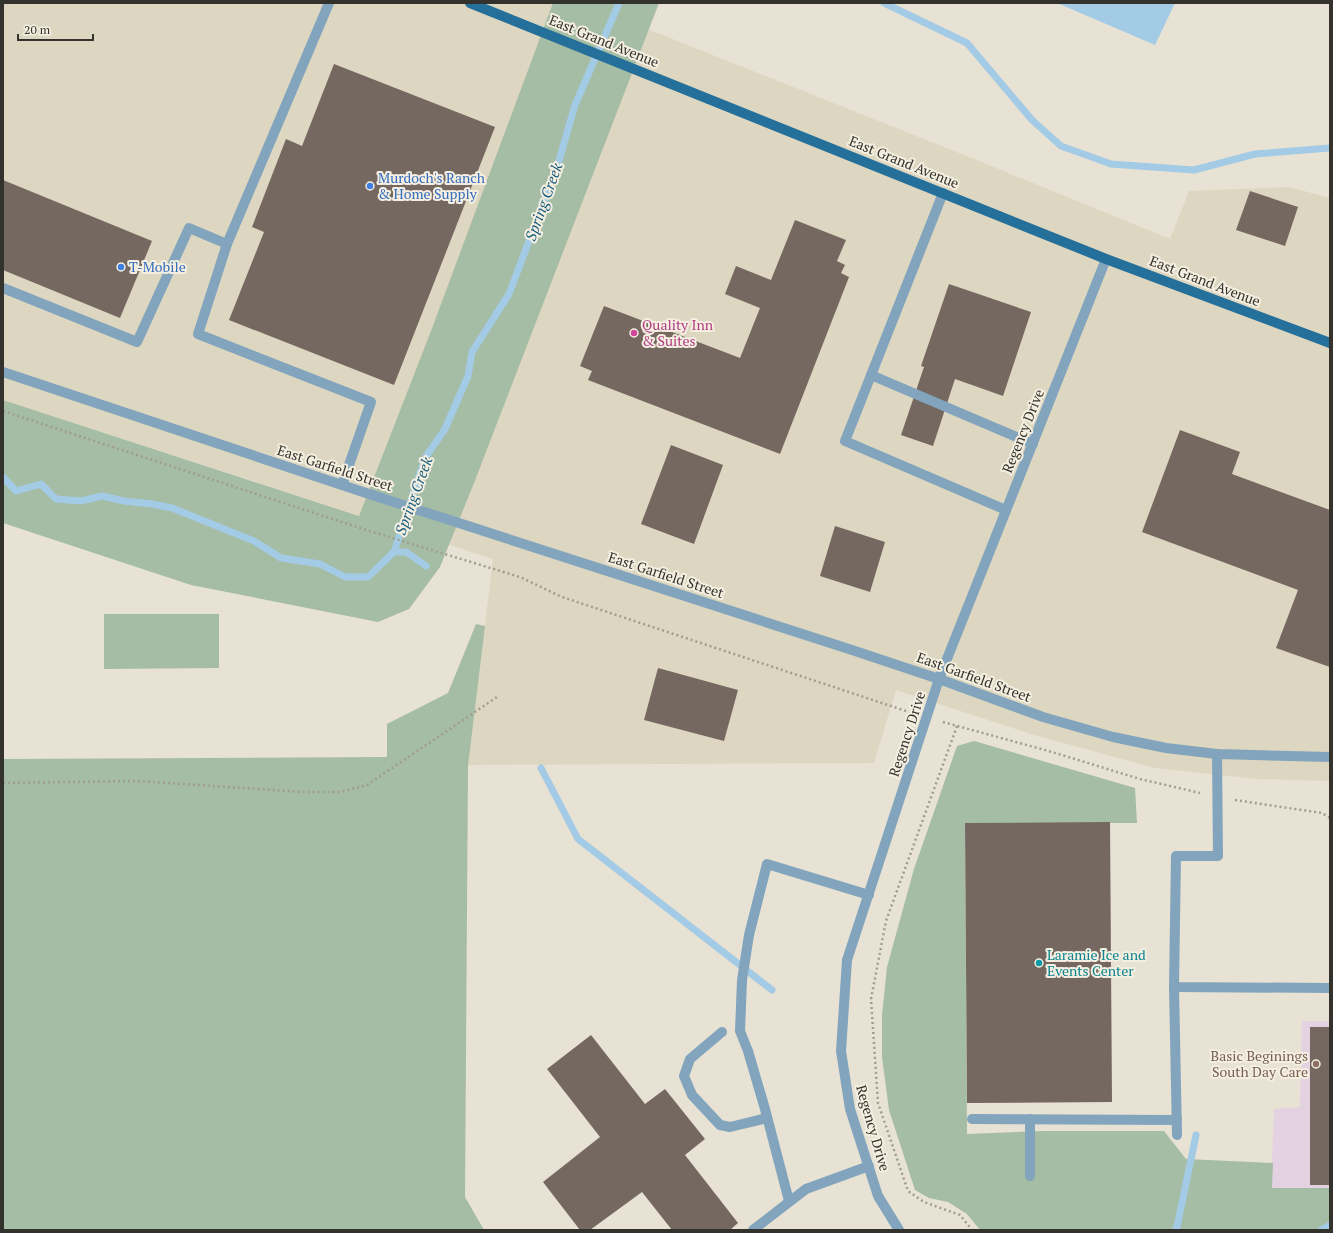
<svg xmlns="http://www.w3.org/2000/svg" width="1333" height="1233" font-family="'PT Serif',serif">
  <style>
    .built { fill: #ddd6c0 }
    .education { fill: #e4d2e2 }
    .green { fill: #a5bca5 }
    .water { fill: #a3cbe5 }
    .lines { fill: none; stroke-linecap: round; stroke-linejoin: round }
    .stream { stroke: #a3cbe5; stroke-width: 7 }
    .building { fill: #756860 }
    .path { stroke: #a09c91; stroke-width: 2.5; stroke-dasharray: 2 3; stroke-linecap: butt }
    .service { stroke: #82a5bd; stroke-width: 10 }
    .minor { stroke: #82a5bd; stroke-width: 10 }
    .tertiary { stroke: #82a5bd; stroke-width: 10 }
    .primary { stroke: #25709b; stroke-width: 10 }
    .shop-dot { fill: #3f7fe0; stroke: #f4efe0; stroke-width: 1.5 }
    .hotel-dot { fill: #d1479c; stroke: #f4efe0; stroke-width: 1.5 }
    .culture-dot { fill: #0f9aa8; stroke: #f4efe0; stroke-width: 1.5 }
    .education-dot { fill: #8d6e63; stroke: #f4efe0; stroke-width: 1.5 }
    .labels { text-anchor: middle; stroke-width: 4; stroke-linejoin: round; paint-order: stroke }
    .street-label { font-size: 14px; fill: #34322c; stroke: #f4efe0 }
    .shop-label { font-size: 14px; fill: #366cbe; stroke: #f4efe0; text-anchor: start }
    .hotel-label { font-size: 14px; fill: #b23c85; stroke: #f4efe0; text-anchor: start }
    .culture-label { font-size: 14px; fill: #0d838f; stroke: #f4efe0; text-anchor: start }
    .education-label { font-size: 14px; fill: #785e54; stroke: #f4efe0; text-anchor: end }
    .water-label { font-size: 15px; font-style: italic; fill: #185c7e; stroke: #f4efe0 }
  </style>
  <rect width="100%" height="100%" fill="#e7e2d3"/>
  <path class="built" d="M3 3H582L636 27 650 30 984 163 1170 239 1189 191 1289 187 1330 198V781L1258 779 1155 768 1031 734 896 690 874 763 468 765 493 559 3 400Z"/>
  <path class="education" d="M1302 1021H1330V1188H1271L1274 1109 1300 1107Z"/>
  <g class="green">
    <path d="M553 3H659L474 483 440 567 409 609 378 622 191 585 3 523V400L359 516 431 331Z"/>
    <path d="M104 614H219V668L104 669Z"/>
    <path d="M476 624 485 626 468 766 465 1197 484 1230H3V759L387 757V724L448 693Z"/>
    <path d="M974 741 1135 788 1137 823H965L967 1134 1043 1131H1164L1186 1159 1273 1163 1272 1188H1330V1230H980L967 1214 948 1202 929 1198 915 1190 889 1110 882 1057V1015L887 967 914 869 957 746Z"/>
  </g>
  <path class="water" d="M1057 3H1175L1155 45Z"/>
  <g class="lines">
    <g class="stream">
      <path d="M884 3 967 43 1032 120 1061 146 1111 164 1194 170 1255 154 1330 148"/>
      <path d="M3 477 16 491 41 484 56 499 81 501 102 496 124 501 152 504 172 508 254 541 281 558 320 564 345 577H368L394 552 425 458 445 429 468 376 472 352 509 294 558 164 575 105 619 3"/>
      <path d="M394 552H406L426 566"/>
      <path d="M541 768 578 839 772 990"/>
      <path d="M1175 1230 1177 1227 1196 1135"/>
      <path d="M1321 1230 1330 1225"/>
    </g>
  </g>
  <g class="building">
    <path d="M334 64 495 127 394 385 229 320 264 232 252 227 286 139 302 146Z"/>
    <path d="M3 180 152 241 120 318 3 270Z"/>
    <path d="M1250 191 1298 207 1285 246 1236 230Z"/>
    <path d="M795 220 846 240 837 261 845 265 841 273 849 277 780 454 588 380 592 371 580 366 604 306 740 358 760 308 725 294 736 266 771 280Z"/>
    <path d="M949 284 1031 312 1003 396 955 379 933 446 901 435 924 367 921 366Z"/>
    <path d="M1180 430 1240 452 1232 474 1330 510V667L1276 648 1298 590 1142 532Z"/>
    <path d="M671 445 723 465 694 544 641 524Z"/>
    <path d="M835 526 885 542 870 592 820 576Z"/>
    <path d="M658 668 738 690 724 741 644 720Z"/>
    <path d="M1110 822 1112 1102 967 1103 965 823Z"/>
    <rect x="1310" y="1027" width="20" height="158"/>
    <path d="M591 1035 645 1104 665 1089 705 1139 685 1155 738 1223 730 1230H672L642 1192 590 1230H580L543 1182 600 1137 547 1069Z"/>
  </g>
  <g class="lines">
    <g class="path">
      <path d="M3 411 363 529 520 577 562 597 909 712"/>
      <path d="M943 722 1052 752 1140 779 1200 793"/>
      <path d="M957 726 886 921 871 999 878 1103 908 1191 924 1202 960 1215 972 1230"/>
      <path d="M3 783 138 781 304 792H340L367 785 497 697"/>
      <path d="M1235 800 1322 813 1330 818"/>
    </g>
    <g class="service">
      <path d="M329 3 227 244 198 334 371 402 342 485"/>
      <path d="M943 193 845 441 1006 510"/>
      <path d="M3 288 137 342 189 228 227 244"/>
      <path d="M871 375 1033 444"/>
      <path d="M1217 754 1218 856H1176L1174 987 1330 988"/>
      <path d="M1174 987 1177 1135"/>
      <path d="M722 1032 690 1059 684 1076 692 1095 720 1125 730 1127 767 1118"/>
      <path d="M972 1119 1177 1120"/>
      <path d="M1030 1119V1176"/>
      <path d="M789 1201 765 1109 748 1051 740 1031 742 980 749 935 767 864 869 895"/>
      <path d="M753 1230 806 1189 869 1166"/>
    </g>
    <path class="minor" d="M899 1230 878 1196 850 1109 841 1051 847 960 939 679 1106 259"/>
    <path class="tertiary" d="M3 372 369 494 852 650 939 679 1043 717 1113 737 1166 748 1217 754 1330 757"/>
    <path class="primary" d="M470 3 1106 259 1330 343"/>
  </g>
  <g class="shop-dot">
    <circle cx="370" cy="186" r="4"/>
    <circle cx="121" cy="267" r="4"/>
  </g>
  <circle class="hotel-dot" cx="634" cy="333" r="4"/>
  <circle class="culture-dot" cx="1039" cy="963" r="4"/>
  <circle class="education-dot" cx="1316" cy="1064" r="4"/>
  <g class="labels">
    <g class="street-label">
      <text transform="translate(604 41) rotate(22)" y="5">East Grand Avenue</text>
      <text transform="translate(904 162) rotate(22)" y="5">East Grand Avenue</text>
      <text transform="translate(1205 281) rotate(21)" y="5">East Grand Avenue</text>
      <text transform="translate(1023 431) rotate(-68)" y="5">Regency Drive</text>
      <text transform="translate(335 468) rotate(18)" y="5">East Garfield Street</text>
      <text transform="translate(666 575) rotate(18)" y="5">East Garfield Street</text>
      <text transform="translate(974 677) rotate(20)" y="5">East Garfield Street</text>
      <text transform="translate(907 734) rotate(-72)" y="5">Regency Drive</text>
      <text transform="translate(873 1128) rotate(74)" y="5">Regency Drive</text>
    </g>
    <g class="shop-label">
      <text x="378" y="183">Murdoch's Ranch<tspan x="378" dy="16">&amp; Home Supply</tspan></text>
      <text x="129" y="272">T-Mobile</text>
    </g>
    <g class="hotel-label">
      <text x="642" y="330">Quality Inn<tspan x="642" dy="16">&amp; Suites</tspan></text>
    </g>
    <g class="culture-label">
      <text x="1047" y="960">Laramie Ice and<tspan x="1047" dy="16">Events Center</tspan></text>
    </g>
    <g class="education-label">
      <text x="1308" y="1061">Basic Beginings<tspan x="1308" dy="16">South Day Care</tspan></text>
    </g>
    <g class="water-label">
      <text transform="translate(544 202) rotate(-70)" y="5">Spring Creek</text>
      <text transform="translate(414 496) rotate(-70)" y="5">Spring Creek</text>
    </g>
  </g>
  <rect width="1333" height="1233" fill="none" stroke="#34322c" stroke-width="8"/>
  <path d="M18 34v6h75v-6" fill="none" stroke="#34322c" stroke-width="2"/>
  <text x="24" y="34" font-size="12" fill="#34322c" stroke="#f4efe0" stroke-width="3" paint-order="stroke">20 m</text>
</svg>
